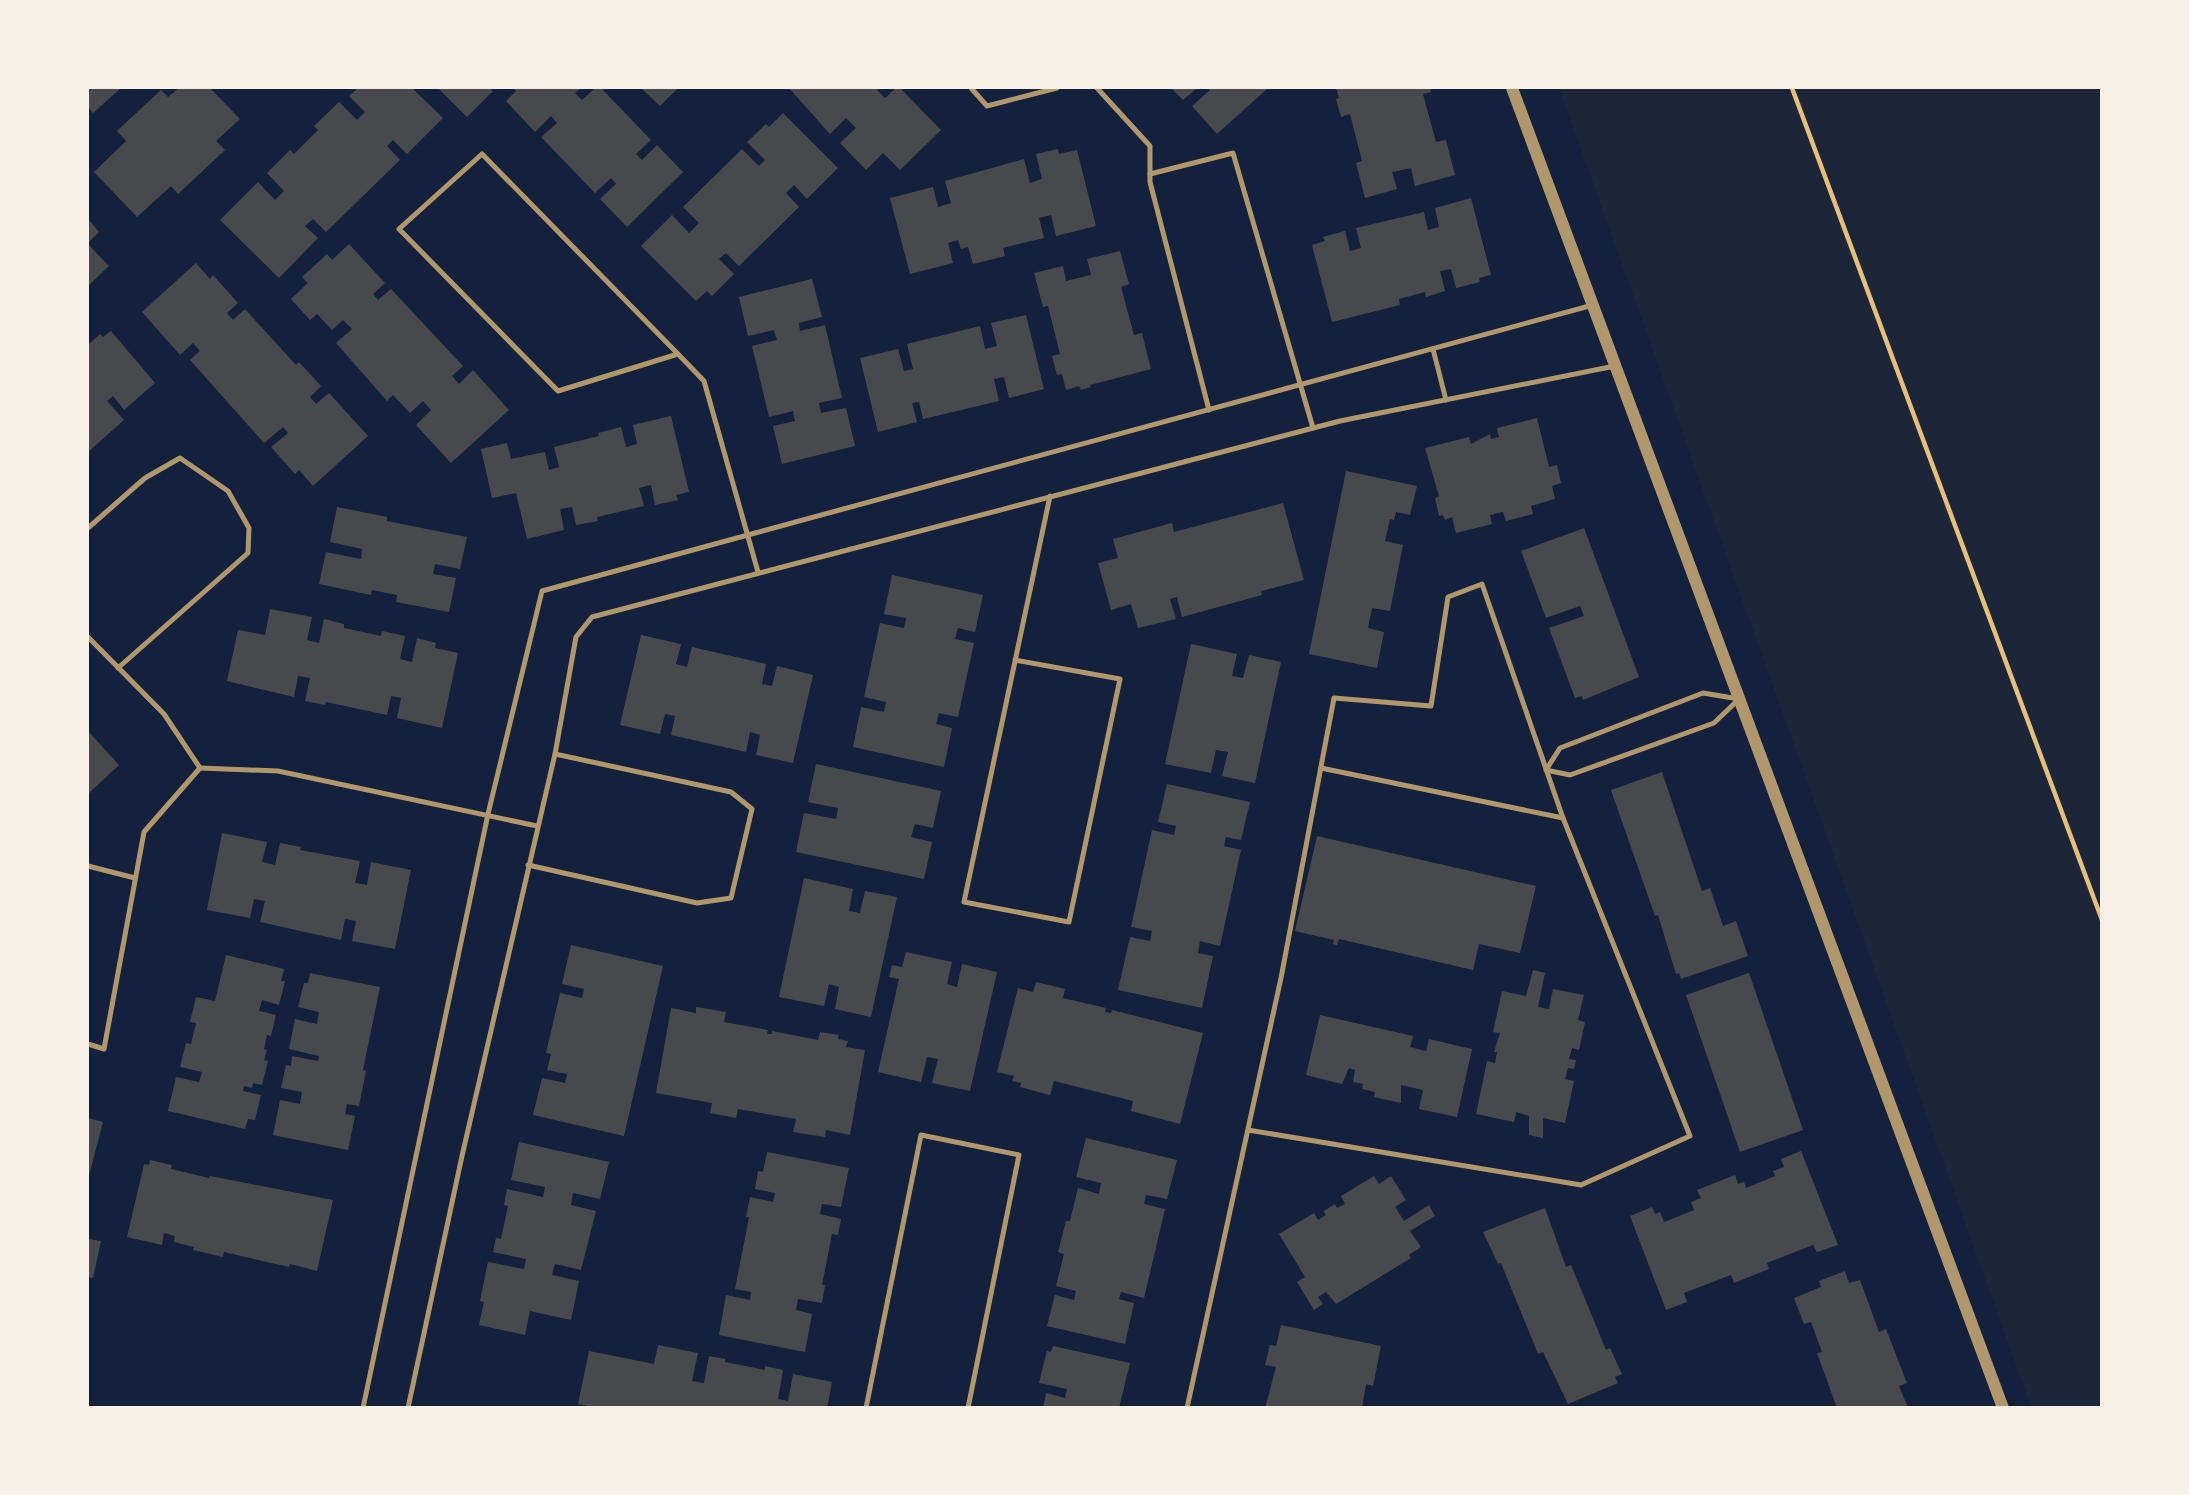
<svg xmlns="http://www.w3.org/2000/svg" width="2189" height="1495" font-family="'Varela Round',sans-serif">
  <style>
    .green { fill: #1d2539 }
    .building { fill: #48494c }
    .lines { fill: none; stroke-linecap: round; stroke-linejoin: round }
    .path { stroke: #e5c07b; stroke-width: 4.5 }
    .service { stroke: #b1986c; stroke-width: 5 }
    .tertiary { stroke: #b1986c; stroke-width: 12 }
  </style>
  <rect width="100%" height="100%" fill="#14213d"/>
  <path class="green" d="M1559 88H2101V1407H2031Z"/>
  <g class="building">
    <path d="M88 88H121L93 113 88 107Z"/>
    <path d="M179 88H210L240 119 216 141 225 150 178 194 171 186 137 217 94 172 126 141 117 131 161 90 168 97Z"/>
    <path d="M358 88H412L443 118 407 154 393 140 387 146 400 160 326 232 313 219 305 226 318 238 279 278 220 220 258 182 275 200 284 191 267 173 290 150 294 154 318 130 314 126 339 102 357 120 365 112 349 96Z"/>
    <path d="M438 88H489L493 91 467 117Z"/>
    <path d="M513 88H581L575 93 582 100 595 88H601L651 140 636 154 642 160 657 145 683 172 627 227 600 199 616 184 611 178 595 193 541 137 557 123 551 116 535 132 506 101 516 91Z"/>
    <path d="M641 88H678L660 106Z"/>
    <path d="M789 88H880L877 90 885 98 896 88H900L941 130 900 170 883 153 866 170 840 143 856 128 846 118 830 134Z"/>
    <path d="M1171 88H1197L1183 100Z"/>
    <path d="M1207 88H1268L1217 134 1192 106 1210 90Z"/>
    <path d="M1336 88H1430L1431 92 1423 94 1436 142 1446 140 1455 175 1415 186 1411 168 1392 172 1397 189 1365 198 1356 163 1362 161 1350 114 1341 117 1336 99 1339 98Z"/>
    <path d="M783 113 838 168 807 199 794 185 786 193 799 207 739 266 726 253 719 259 734 274 712 296 707 291 696 301 641 246 672 215 689 233 699 223 683 207 742 149 759 166 765 160 747 142 766 124 769 127Z"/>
    <path d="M1058 149 1059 154 1077 150 1096 226 1056 236 1051 215 1039 218 1044 238 1003 248 1005 256 973 264 968 247 961 249 958 240 948 243 953 263 910 274 890 198 933 187 938 207 951 203 945 181 1024 159 1030 183 1042 179 1036 154Z"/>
    <path d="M1471 198 1491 275 1479 278 1480 282 1456 288 1451 269 1440 271 1445 291 1426 297 1425 292 1399 299 1400 305 1332 322 1312 245 1325 241 1323 237 1345 231 1350 251 1361 248 1356 228 1424 212 1428 230 1439 227 1435 208Z"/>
    <path d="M88 219 99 232 88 243Z"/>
    <path d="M88 244 109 266 88 286Z"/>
    <path d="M349 244 385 283 373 294 378 300 391 289 463 366 452 376 459 384 473 370 509 410 451 463 416 425 431 410 423 401 410 413 393 395 387 401 336 343 352 329 343 320 332 330 317 314 310 320 291 299 308 283 302 277 327 254 332 260Z"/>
    <path d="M1120 251 1129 284 1121 287 1134 335 1142 333 1151 369 1090 385 1091 387 1081 390 1079 386 1066 390 1062 374 1057 375 1052 356 1060 354 1048 306 1043 307 1034 273 1063 266 1066 281 1091 275 1087 259Z"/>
    <path d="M196 263 210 279 213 275 238 303 227 313 233 320 245 309 296 365 299 362 321 386 310 397 316 404 329 393 368 436 313 486 299 470 295 474 271 447 288 433 283 427 264 443 190 360 200 351 193 343 180 355 142 312Z"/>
    <path d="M812 279 822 317 799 323 800 331 825 325 842 398 819 403 821 413 846 408 855 446 782 464 773 426 795 421 793 411 769 417 752 346 777 340 774 330 748 336 739 297Z"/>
    <path d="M1026 315 1044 389 1009 398 1004 377 994 379 999 401 923 419 919 402 912 403 917 422 878 432 860 358 898 349 904 371 913 369 907 344 980 326 985 349 997 346 991 323Z"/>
    <path d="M111 331 155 383 124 410 113 396 107 401 124 420 88 452V345L100 334 103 337Z"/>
    <path d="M671 416 689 492 676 495 678 500 655 505 651 485 639 488 644 506 597 517 598 521 576 525 572 507 560 509 564 530 527 539 516 493 492 498 481 449 507 443 511 459 545 452 549 470 559 467 554 447 599 436 598 433 621 427 626 447 637 444 633 425Z"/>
    <path d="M1537 418 1549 467 1557 465 1561 483 1552 486 1555 499 1531 506 1533 514 1506 521 1503 512 1490 515 1492 524 1456 533 1452 517 1445 520 1443 515 1439 516 1435 498 1439 496 1425 448 1469 437 1471 444 1490 434 1491 439 1499 437 1497 428Z"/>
    <path d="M1346 471 1417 486 1410 515 1396 512 1394 520 1390 519 1385 541 1403 545 1390 611 1372 608 1368 628 1384 632 1377 668 1309 654Z"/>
    <path d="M1283 503 1304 580 1261 591 1262 595 1182 617 1177 597 1170 599 1176 619 1138 628 1131 604 1111 610 1098 563 1118 558 1113 539 1172 523 1174 532Z"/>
    <path d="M337 507 387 517V521L467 537 460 569 435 564 433 574 456 578 449 612 396 602 397 595 372 590 371 595 319 584 326 552 361 559 362 549 330 542Z"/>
    <path d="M1584 528 1639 677 1583 700 1582 696 1575 698 1549 628 1584 616 1580 606 1546 618 1521 551Z"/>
    <path d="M892 575 983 595 975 632 958 628 955 639 974 643 958 717 939 713 936 724 952 728 944 767 853 747 861 707 884 712 886 702 864 697 880 623 904 628 906 618 884 614Z"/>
    <path d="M270 609 312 617 307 640 319 643 324 619 344 624V628L381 636 382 631 405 636 400 659 412 662 417 638 436 643 435 648 458 653 442 728 397 718 401 698 391 696 387 715 326 702 325 705 305 701 310 678 298 676 294 697 227 681 238 630 265 635Z"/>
    <path d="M641 635 681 644 676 664 687 667 692 647 766 664 762 684 772 686 777 666 813 675 793 763 756 755 760 735 750 732 746 752 671 735 675 716 665 714 660 734 620 725Z"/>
    <path d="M1191 644 1237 654 1232 676 1243 678 1249 655 1281 662 1255 783 1222 776 1228 752 1216 750 1211 773 1165 764Z"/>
    <path d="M88 731 119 765 88 794Z"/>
    <path d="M816 764 941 791 933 828 915 824 911 837 932 842 924 879 796 852 804 813 836 819 838 808 808 802Z"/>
    <path d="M1662 772 1702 891 1710 888 1723 926 1736 921 1748 956 1681 979 1679 973 1676 974 1658 915 1655 916 1611 790Z"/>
    <path d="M1167 784 1250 802 1241 840 1226 837 1224 846 1241 850 1220 946 1200 941 1198 953 1213 956 1202 1008 1118 990 1130 937 1150 941 1152 931 1131 927 1152 830 1174 835 1176 826 1158 822Z"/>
    <path d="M222 833 267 842 262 862 275 865 280 843 301 847 300 850 360 861 355 883 367 885 371 862 411 870 395 949 352 941 356 921 345 919 341 940 260 922 265 901 254 899 250 918 207 910Z"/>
    <path d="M1317 836 1536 886 1520 953 1479 944 1473 970 1339 939 1337 945 1333 944 1334 940 1295 931Z"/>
    <path d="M804 878 853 889 849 911 860 913 865 891 897 897 871 1017 835 1009 839 987 829 984 824 1006 779 997Z"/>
    <path d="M571 945 663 966 624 1136 533 1115 542 1078 565 1083 567 1074 547 1070 551 1054 546 1053 560 993 582 998 584 989 562 984Z"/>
    <path d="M906 952 952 962 947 984 957 987 962 964 997 972 970 1091 932 1083 938 1059 927 1057 921 1082 878 1072 899 979 889 977 892 965 902 967Z"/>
    <path d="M226 955 284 969 281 981H285L279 1005 262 1000 259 1011 276 1015 271 1036 267 1035 264 1049 267 1050 264 1060 268 1061 262 1085 253 1083 252 1088 244 1086 243 1091 261 1095 255 1120 248 1119 245 1129 168 1111 176 1077 199 1082 202 1072 180 1067 186 1043 191 1044 196 1023 190 1022 196 997 215 1001Z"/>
    <path d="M1533 970 1545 973 1538 1007 1549 1009 1553 989 1584 995 1578 1020 1585 1022 1579 1050 1572 1048 1569 1059 1576 1060 1574 1069 1568 1068 1565 1079 1574 1081 1565 1123 1543 1118V1138L1529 1135V1116L1516 1112 1514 1122 1476 1114 1487 1061 1495 1063 1497 1052H1494L1500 1033 1493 1032 1502 991 1526 996Z"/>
    <path d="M310 973 380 987 363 1070 366 1071 359 1106 347 1104 345 1114 355 1116 348 1150 273 1135 280 1100 300 1104 302 1092 281 1088 286 1065 291 1066 292 1056 318 1061 319 1056 289 1049 295 1019 317 1024 319 1012 298 1007 304 983H308Z"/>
    <path d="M1749 973 1803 1130 1740 1152 1686 995Z"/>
    <path d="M1036 982 1065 989 1063 998 1106 1008 1105 1012 1111 1013 1112 1010 1203 1033 1180 1124 1131 1111 1133 1101 1054 1081 1050 1095 1020 1087 1021 1083 1012 1081 1014 1076 997 1072 1018 988 1033 992Z"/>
    <path d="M696 1007 726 1012 724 1022 768 1030 767 1034H772V1031L818 1040 820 1032 839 1035 838 1039 848 1041 846 1047 865 1050 850 1135 826 1130 825 1137 793 1132 796 1119 738 1109 736 1118 710 1113 712 1103 656 1093 671 1008 696 1013Z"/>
    <path d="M1320 1015 1413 1036 1410 1047 1426 1051 1429 1039 1472 1049 1457 1117 1419 1109 1423 1090 1401 1085V1103L1374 1097 1375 1092 1362 1089 1363 1084 1353 1082 1355 1070 1349 1068 1342 1084 1306 1075Z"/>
    <path d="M88 1118 103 1122 88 1179Z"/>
    <path d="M1086 1138 1177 1160 1167 1199 1146 1195 1144 1204 1165 1209 1144 1298 1121 1292 1119 1299 1134 1303 1125 1344 1047 1326 1055 1295 1074 1300 1076 1291 1056 1286 1064 1254 1058 1252 1066 1221H1070L1078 1188 1099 1194 1101 1183 1076 1177Z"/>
    <path d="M519 1142 609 1162 600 1199 573 1193 571 1205 596 1211 581 1270 555 1264 552 1275 579 1281 571 1320 530 1311 525 1335 479 1325 484 1302 480 1301 488 1262 524 1269 526 1259 493 1252 496 1238 501 1239 508 1206 504 1205 507 1189 543 1197 545 1187 511 1180Z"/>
    <path d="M1801 1151 1838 1245 1817 1252 1813 1245 1767 1263 1769 1269 1734 1283 1731 1275 1684 1293 1687 1302 1666 1310 1630 1216 1652 1207 1655 1214 1660 1212 1664 1222 1694 1210 1691 1202 1701 1198 1697 1190 1735 1175 1738 1184 1744 1182 1746 1188 1775 1176 1773 1171 1784 1167 1781 1159Z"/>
    <path d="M767 1152 849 1168 841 1207 822 1204 820 1214 841 1219 838 1235 832 1234 822 1285H825L822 1303 798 1299 796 1310 812 1314 805 1352 719 1335 726 1295 750 1300 751 1292 735 1289 749 1217H746L750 1197 773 1202 775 1193 755 1189 758 1171 763 1172Z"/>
    <path d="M150 1160 172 1165 171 1169 209 1178 210 1176 333 1200 317 1271 290 1264 289 1267 224 1252 223 1257 193 1250 194 1247 174 1242 175 1236 164 1233 162 1245 127 1237 144 1164 149 1165Z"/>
    <path d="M1374 1176 1379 1184 1391 1176 1406 1200 1395 1207 1404 1221 1429 1205 1435 1216 1410 1231 1421 1247 1409 1255 1411 1258 1336 1304 1326 1292 1318 1297 1323 1304 1314 1310 1297 1282 1305 1277 1279 1234 1314 1213 1318 1220 1326 1215 1324 1211 1335 1204 1337 1208 1345 1204 1341 1196Z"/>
    <path d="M1545 1208 1566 1267 1571 1265 1606 1350 1610 1348 1622 1374 1615 1377 1618 1383 1568 1404 1543 1352 1538 1354 1501 1263 1498 1264 1483 1232Z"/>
    <path d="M88 1239 101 1241 93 1278 88 1277Z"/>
    <path d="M1845 1271 1849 1283 1860 1280 1879 1332 1886 1329 1907 1383 1899 1386 1908 1408H1837L1817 1353 1822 1352 1811 1322 1804 1324 1794 1298 1821 1287 1819 1281Z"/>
    <path d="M1281 1325 1381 1346 1373 1386 1366 1384 1362 1408H1265L1276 1367 1265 1365 1270 1345 1276 1346Z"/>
    <path d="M658 1345 698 1353 692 1381 704 1383 709 1356 725 1359V1362L765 1370V1366L783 1370 778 1399 788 1401 793 1374 832 1382 827 1408H597L578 1404 589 1351 654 1364Z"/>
    <path d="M1053 1346 1130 1363 1119 1408H1043L1046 1393 1065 1398 1067 1389 1039 1383 1047 1351 1051 1352Z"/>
  </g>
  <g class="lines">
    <path class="path" d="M1792 88 2102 920"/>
    <g class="service">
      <path d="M971 88 987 106 1057 88"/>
      <path d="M1097 88 1150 146V182L1209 410"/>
      <path d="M1150 174 1233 153 1313 428"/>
      <path d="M1433 349 1446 400"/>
      <path d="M678 354 558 391 399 229 482 154 678 354 704 381 758 572"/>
      <path d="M88 528 145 478 180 458 228 491 249 528 248 553 118 668"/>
      <path d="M88 637 164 714 200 768 144 832 104 1049 88 1044"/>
      <path d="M1015 660 1120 679 1069 922 964 902 1050 496"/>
      <path d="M1703 693 1739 699 1714 723 1570 775 1546 770 1560 748Z"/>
      <path d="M200 768 278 771 537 826"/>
      <path d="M1321 768 1563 818"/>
      <path d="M528 865 697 903 731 898 752 809 731 792 555 754"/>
      <path d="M88 866 135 878"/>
      <path d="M363 1408 488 814 542 591 1593 305"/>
      <path d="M408 1408 462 1156 555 754 576 637 592 617 1340 421 1615 366"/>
      <path d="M866 1408 921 1135 1019 1155 968 1408"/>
      <path d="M1187 1408 1281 978 1334 698 1431 706 1448 597 1482 584 1563 818 1690 1136 1581 1185 1248 1130"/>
    </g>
    <path class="tertiary" d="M1512 88 2003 1408"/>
  </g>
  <rect width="2189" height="1495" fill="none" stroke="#f6f1e7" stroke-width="178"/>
</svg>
